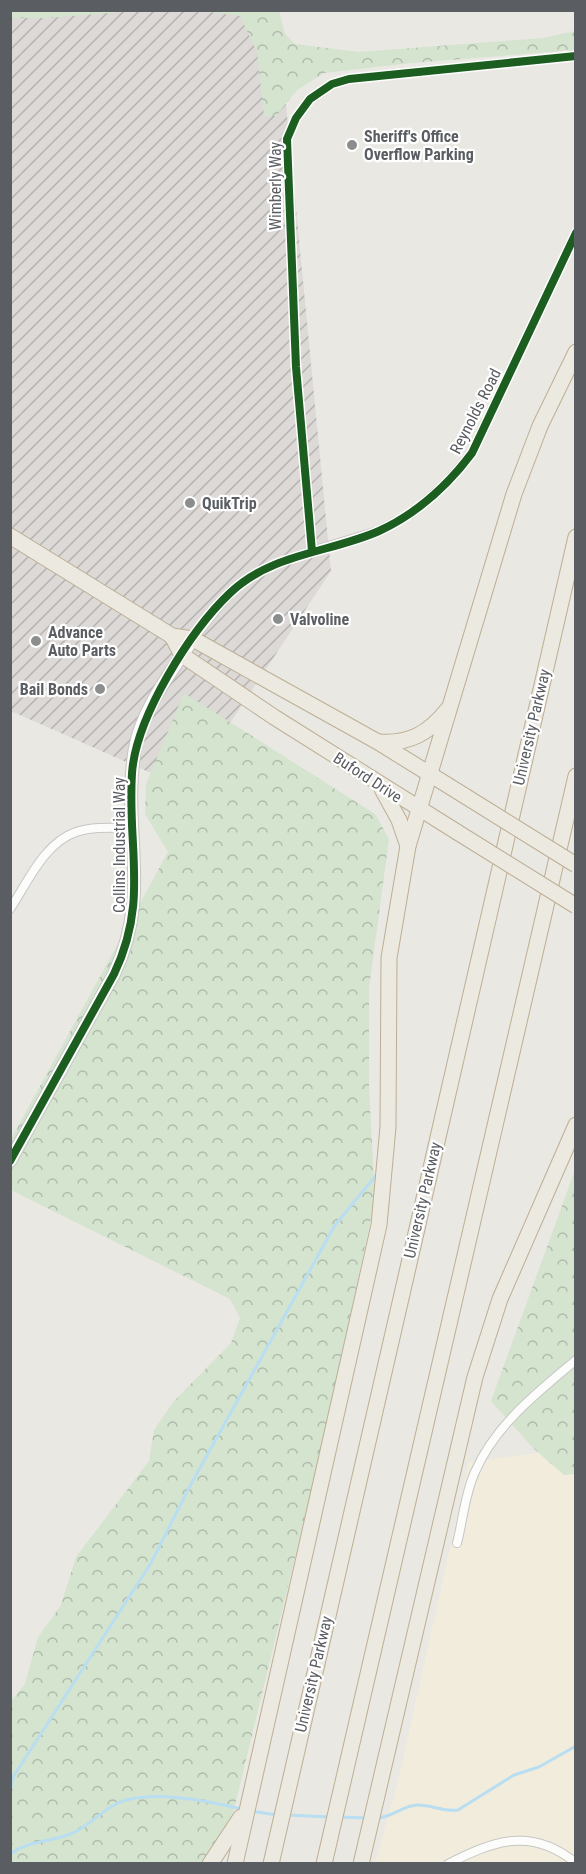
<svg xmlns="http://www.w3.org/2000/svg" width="586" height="1874" font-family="'Roboto Condensed',sans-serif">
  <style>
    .commercial { fill: #f2ecdc }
    .industrial { fill: url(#industrial-furrows) }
    .forest { fill: url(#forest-crowns) }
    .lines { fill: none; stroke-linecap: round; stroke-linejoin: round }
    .stream { stroke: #b9def1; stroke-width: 3 }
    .street-casing { stroke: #c6c6c6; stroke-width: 10 }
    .secondary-casing { stroke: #c5c5c3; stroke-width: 14 }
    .highway-casing { stroke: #bdae94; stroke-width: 17 }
    .street { stroke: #fcfcfb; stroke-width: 8 }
    .secondary { stroke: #fcfcfb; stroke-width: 12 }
    .highway { stroke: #ece9e0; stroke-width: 15 }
    .highway-bridge-casing { stroke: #bdae94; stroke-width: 17; stroke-linecap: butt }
    .highway-bridge { stroke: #ece9e0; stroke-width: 15 }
    .cycleway-casing { stroke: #fff; stroke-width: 11 }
    .cycleway { stroke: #1b5e20; stroke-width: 8 }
    .poi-dot { fill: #8c8e8e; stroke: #fff; stroke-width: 2 }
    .labels { text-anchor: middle; stroke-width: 4.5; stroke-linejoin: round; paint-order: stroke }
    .poi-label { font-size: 16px; font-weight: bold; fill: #5a5d61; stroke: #fff; text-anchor: start }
    .street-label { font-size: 16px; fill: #5a5d61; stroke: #fff }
  </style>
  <defs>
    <pattern id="industrial-furrows" width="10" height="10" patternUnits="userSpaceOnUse" patternTransform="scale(1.5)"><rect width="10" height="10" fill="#dcd9d6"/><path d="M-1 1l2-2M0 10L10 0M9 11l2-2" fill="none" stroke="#b5b3b1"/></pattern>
    <pattern id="forest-crowns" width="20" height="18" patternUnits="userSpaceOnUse" patternTransform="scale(1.5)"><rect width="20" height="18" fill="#d4e4cf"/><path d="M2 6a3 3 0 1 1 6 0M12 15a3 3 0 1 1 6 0" fill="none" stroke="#afbcab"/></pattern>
  </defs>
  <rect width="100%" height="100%" fill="#e9e8e3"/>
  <path class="commercial" d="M575 1448V1863L375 1864 399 1777 469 1462Z"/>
  <path class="industrial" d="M11 11H277L331 571 185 791 176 784 11 711Z"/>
  <g class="forest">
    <path d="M11 10H135V11L47 18H11Z"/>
    <path d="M201 11H279L285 34 295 44 359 52 543 38 575 31V50L411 63 324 73 297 90 276 116H264L257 52 240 16Z"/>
    <path d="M184 693 375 814 389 839 369 988V1087L375 1200 321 1450 221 1863 11 1864V1701L25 1684 38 1637 61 1605 76 1557 149 1461 154 1430 174 1401 231 1343 240 1318 230 1299 11 1190V1139L168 852 145 814 146 784Z"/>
    <path d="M575 1170V1474L564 1475 533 1448 491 1401Z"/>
  </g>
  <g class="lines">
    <g class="stream">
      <path d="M10 1791 13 1777 151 1563 190 1486 335 1225 379 1172"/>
      <path d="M251 1811 277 1815"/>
      <path d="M286 1815 331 1817"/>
      <path d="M340 1817 367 1818"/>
      <path d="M376 1818C392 1818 403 1805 418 1805 432 1805 444 1812 458 1810L514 1775 539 1767 576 1746"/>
      <path d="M10 1854C29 1840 50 1842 71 1834 88 1827 101 1811 118 1803 149 1789 209 1801 241 1809"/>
    </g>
    <g class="street-casing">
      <g id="street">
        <path d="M312 551 296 367 287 139 296 118 310 99 332 84 349 79 576 56"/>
        <path d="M193 639 231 591 265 568 312 551 378 531 412 513 445 484 472 453 576 233"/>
        <path d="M10 909C28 882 44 843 76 832 94 826 115 828 133 828"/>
        <path d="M457 1543C463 1520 465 1493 475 1472 495 1425 538 1392 576 1360"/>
        <path d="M448 1864C493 1841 531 1826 576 1863"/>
      </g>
    </g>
    <g class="secondary-casing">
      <path id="secondary" d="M10 1161 114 974C153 892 121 830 135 748 142 709 172 671 193 639"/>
    </g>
    <g class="highway-casing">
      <g id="highway">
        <path d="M10 536 172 636 193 639 378 742 465 796"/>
        <path d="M172 636 182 655 274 717 457 832"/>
        <path d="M379 742C410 744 429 733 448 709"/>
        <path d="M382 789 399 820 408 846"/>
        <path d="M210 1864 241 1817"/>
        <path d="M235 1864 379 1225 388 1127 389 958 408 846 514 494 540 426 576 352"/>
        <path d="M271 1864 576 537"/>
        <path d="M324 1864 576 776"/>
        <path d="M361 1864 475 1377 500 1299 576 1125"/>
      </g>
    </g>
    <use href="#street" class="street"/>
    <use href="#secondary" class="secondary"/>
    <use href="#highway" class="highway"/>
    <g class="highway-bridge-casing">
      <g id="highway-bridge">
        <path d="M465 796 576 865"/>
        <path d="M457 832 576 906"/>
      </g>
    </g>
    <use href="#highway-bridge" class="highway-bridge"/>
    <g class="cycleway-casing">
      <g id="cycleway">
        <path d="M312 551 296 367 287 139 296 118 310 99 332 84 349 79 576 56"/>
        <path d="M10 1161 114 974C149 901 127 848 132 773 136 717 190 631 230 593 272 553 329 553 379 531 416 514 448 485 472 453L576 233"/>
      </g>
    </g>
    <use href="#cycleway" class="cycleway"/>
  </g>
  <g class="poi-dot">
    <circle cx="352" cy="145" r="6"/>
    <circle cx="190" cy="503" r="6"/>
    <circle cx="278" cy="619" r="6"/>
    <circle cx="36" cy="641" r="6"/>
    <circle cx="100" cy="689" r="6"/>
  </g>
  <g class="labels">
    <g class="poi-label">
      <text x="364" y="142">Sheriff's Office<tspan x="364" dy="18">Overflow Parking</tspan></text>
      <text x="202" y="509">QuikTrip</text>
      <text x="290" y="625">Valvoline</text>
      <text x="48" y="638">Advance<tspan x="48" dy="18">Auto Parts</tspan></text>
      <text x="88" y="695" text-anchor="end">Bail Bonds</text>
    </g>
    <g class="street-label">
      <text transform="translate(275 186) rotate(-90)" y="6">Wimberly Way</text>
      <text transform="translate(475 411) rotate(-63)" y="6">Reynolds Road</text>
      <text transform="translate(531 727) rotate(-77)" y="6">University Parkway</text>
      <text transform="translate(368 777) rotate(33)" y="6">Buford Drive</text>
      <text transform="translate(119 845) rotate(-90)" y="6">Collins Industrial Way</text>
      <text transform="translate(422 1200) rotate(-77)" y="6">University Parkway</text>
      <text transform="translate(313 1674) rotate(-77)" y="6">University Parkway</text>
    </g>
  </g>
  <rect width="586" height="1874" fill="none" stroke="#5a5d61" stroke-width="24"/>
</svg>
